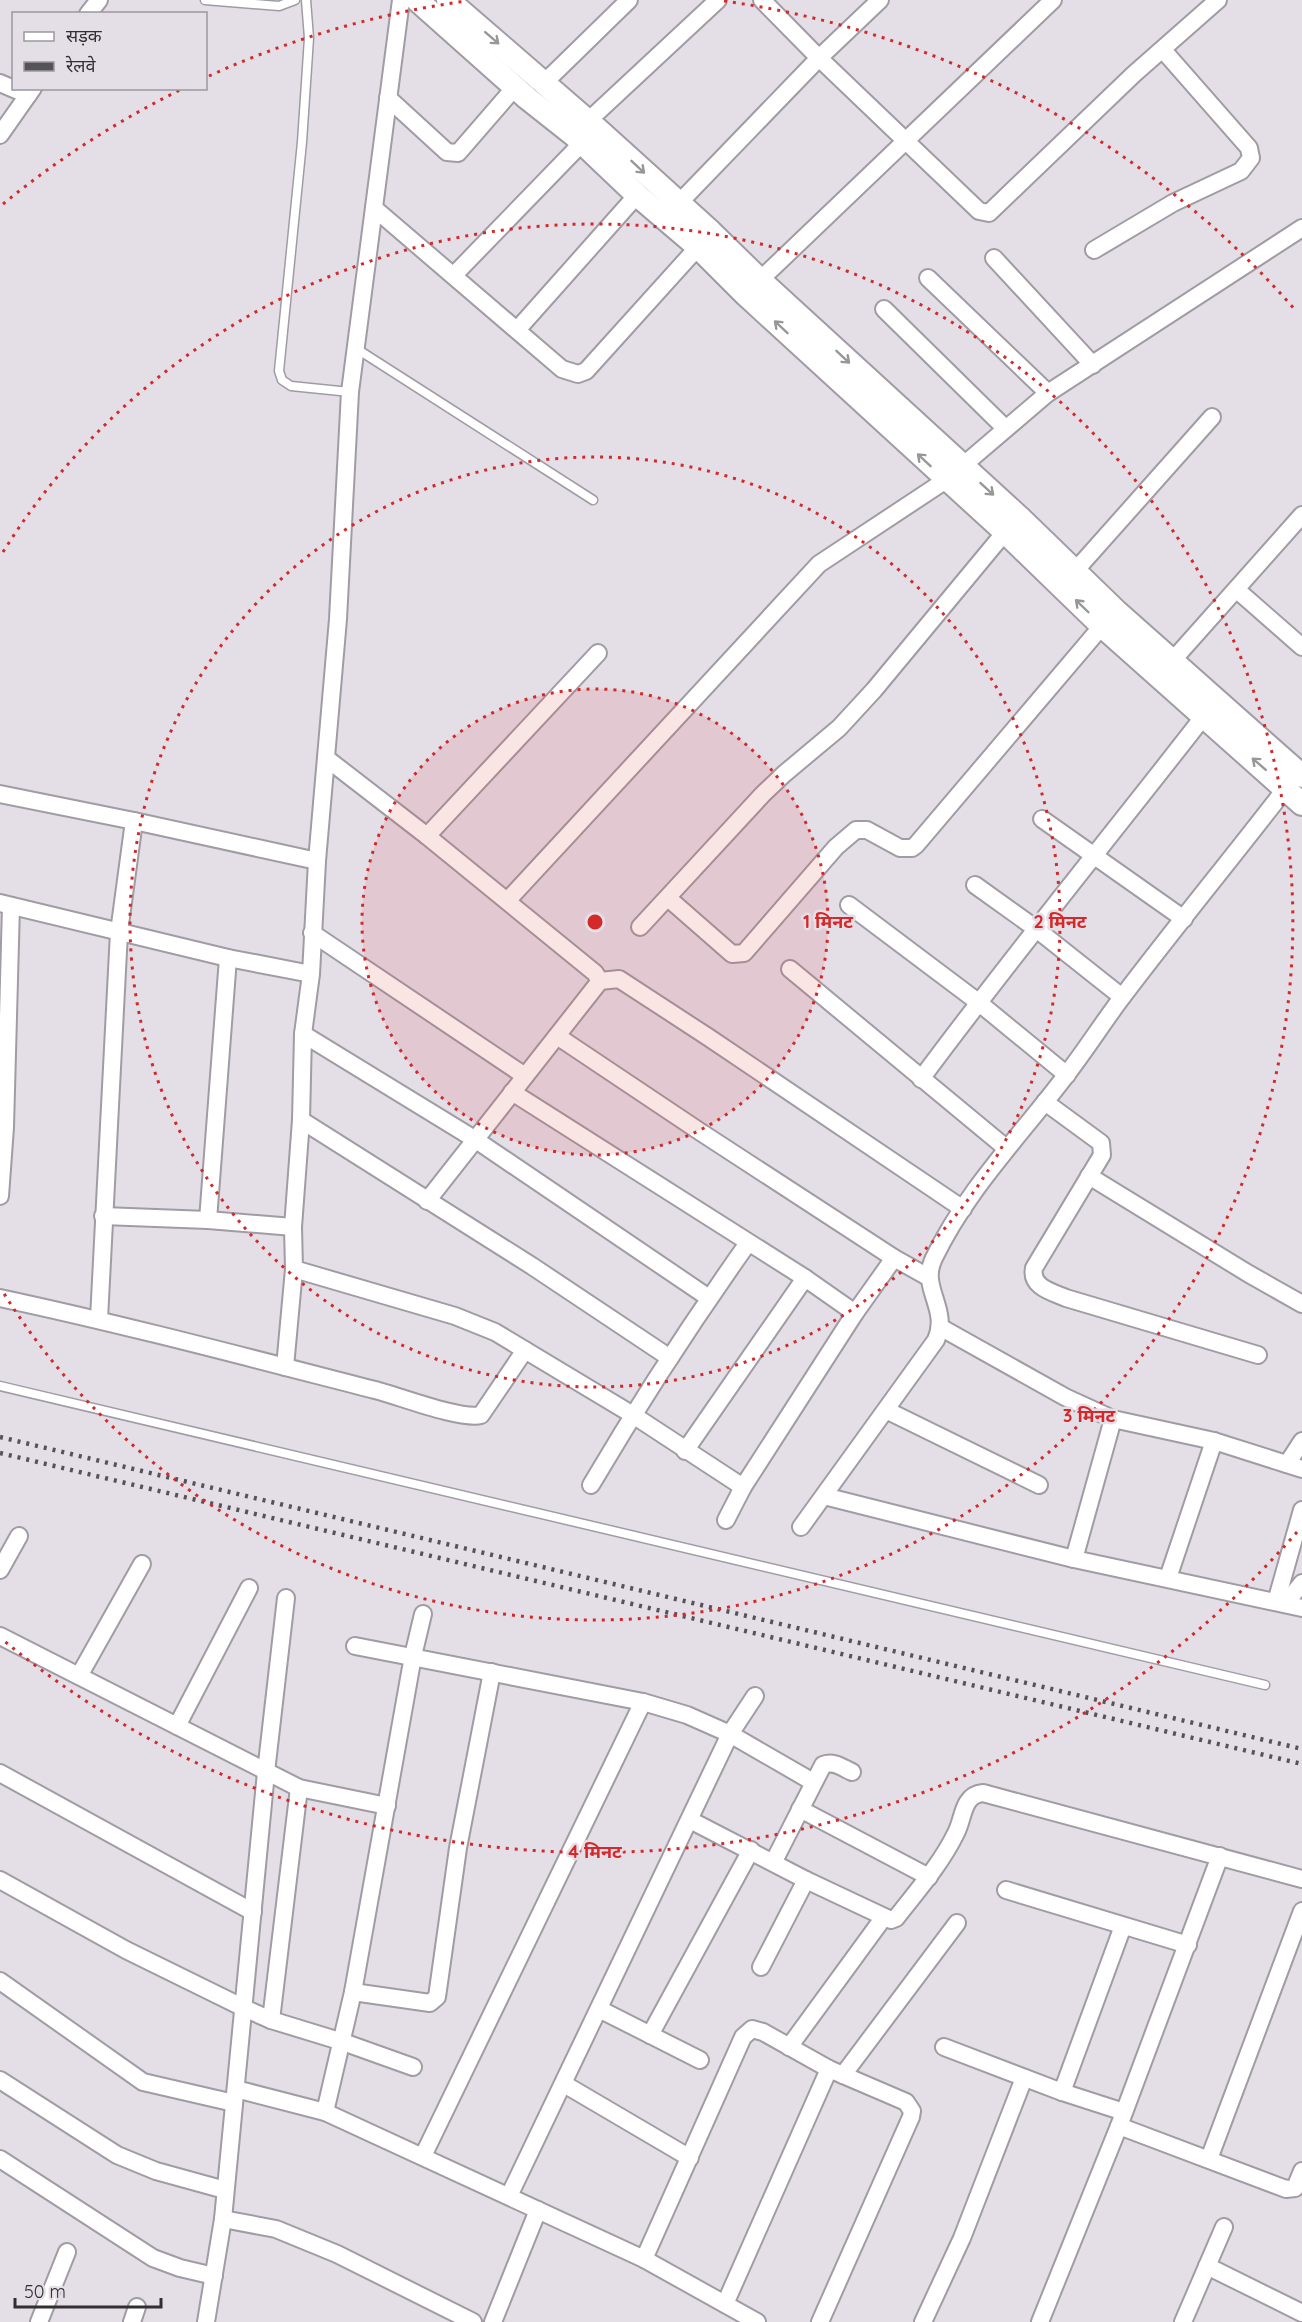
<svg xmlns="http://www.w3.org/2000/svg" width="1302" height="2322" font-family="Quicksand,'Noto Sans Devanagari',sans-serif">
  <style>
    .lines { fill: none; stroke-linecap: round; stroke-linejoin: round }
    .lane-casing { stroke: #a19ba4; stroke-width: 11 }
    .street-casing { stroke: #a19ba4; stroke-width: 20 }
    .secondary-casing { stroke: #a19ba4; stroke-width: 26 }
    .lane { stroke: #fff; stroke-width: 8 }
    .street { stroke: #fff; stroke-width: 16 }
    .secondary { stroke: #fff; stroke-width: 22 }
    .rail { stroke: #565357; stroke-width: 4.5; stroke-dasharray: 3 6; stroke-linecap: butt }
    .oneway { stroke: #989798 }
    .ring { fill: none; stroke: #d62828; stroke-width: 3; stroke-dasharray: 3 6 }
    .centre { fill: #d62828; stroke: #e4dee7; stroke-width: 3 }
    .ring-label { font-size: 18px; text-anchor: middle; font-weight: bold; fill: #d62828; stroke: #e4dee7; stroke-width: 5; stroke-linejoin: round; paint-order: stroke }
  </style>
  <rect width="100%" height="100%" fill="#e4dee7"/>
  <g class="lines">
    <defs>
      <g id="lane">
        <path d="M205,0l74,6 16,-6"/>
        <path d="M306,0l3,38 -7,104 -23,229 3,9 9,6 59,6"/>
        <path d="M357,349l236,151"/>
        <path d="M0,1386l1265,299"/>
      </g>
      <g id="street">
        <path d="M762,0l57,58 160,153 10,2 145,-139 84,-74"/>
        <path d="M88,14l11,-14"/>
        <path d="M0,83l28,12"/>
        <path d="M544,83l85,-83"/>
        <path d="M388,98l59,54 11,1 58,-67"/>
        <path d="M588,121l130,-121"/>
        <path d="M0,135l33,-47"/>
        <path d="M679,203l140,-145 61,-58"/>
        <path d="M374,208l188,161 16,5 8,-3 112,-124"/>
        <path d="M1094,250l79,-47 68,-32 10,-13 -2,-10 -86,-98"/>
        <path d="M994,258l99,107"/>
        <path d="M454,275l128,-132"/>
        <path d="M928,278l120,115"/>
        <path d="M760,280l293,-280"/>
        <path d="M884,309l121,119"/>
        <path d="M517,330l120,-135"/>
        <path d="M1075,571l137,-154"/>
        <path d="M1237,590l65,57"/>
        <path d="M1165,669l137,-154"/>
        <path d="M326,758l101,78 168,137 5,8"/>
        <path d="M0,794l134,27 183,40"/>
        <path d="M1042,819l142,100"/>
        <path d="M427,836l171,-183"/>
        <path d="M975,885l60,43 87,69"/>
        <path d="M668,898l64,56 12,-1 92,-106 20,-17h11l33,18h12l4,-3 186,-219"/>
        <path d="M507,901l312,-337 127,-84 102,-87 254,-165"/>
        <path d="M0,903l228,55 83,16"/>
        <path d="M849,905l129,97 89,73"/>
        <path d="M640,927l123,-133 21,-20 55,-46 35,-38 131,-158"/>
        <path d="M312,933l213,143"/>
        <path d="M790,969l216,179"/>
        <path d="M303,1034l173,106 233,158"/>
        <path d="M557,1036l142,95 195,127 34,19"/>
        <path d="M921,1079c91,-123 189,-242 283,-363"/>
        <path d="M512,1092l293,186 50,35"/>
        <path d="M1045,1102l56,41 1,12 -68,113c-4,19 18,24 32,30l192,57"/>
        <path d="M301,1120l231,146 138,92"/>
        <path d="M1089,1176l160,98 53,30"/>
        <path d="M0,1196l5,-69 6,-221"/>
        <path d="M427,1201l173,-220 19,-2 89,58 255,172"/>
        <path d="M103,1216l105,4 85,7"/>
        <path d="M208,1220l20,-262"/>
        <path d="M294,1269l161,47 40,16 138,83 110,72"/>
        <path d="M0,1298c126,27 250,60 375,92 24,6 85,30 106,25l44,-65"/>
        <path d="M99,1319l20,-387 15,-111"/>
        <path d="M940,1327l125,70 48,22 101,22 88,28"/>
        <path d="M285,1367l9,-98 -1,-42 8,-107 2,-86 8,-60 6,-113 21,-242 12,-227 51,-392"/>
        <path d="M886,1410l153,75"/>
        <path d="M685,1451l120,-173"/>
        <path d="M1287,1464l15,-23"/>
        <path d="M591,1485c49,-83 101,-163 157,-242"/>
        <path d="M824,1496l250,63 228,49"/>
        <path d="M726,1520l17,-33 112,-174 39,-55"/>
        <path d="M801,1527l135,-187c14,-32 -17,-52 -2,-82 33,-69 88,-124 133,-184 20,-26 37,-53 56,-78 53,-70 109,-138 163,-208"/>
        <path d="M1074,1559l39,-140"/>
        <path d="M0,1570l19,-34"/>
        <path d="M1168,1578l46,-137"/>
        <path d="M1276,1602l26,-92"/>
        <path d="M1285,1604l17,-21"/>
        <path d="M0,1636l299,152 88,18"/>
        <path d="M355,1646l288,56 44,13 43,19 83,48"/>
        <path d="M79,1676l63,-112"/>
        <path d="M177,1726l72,-138"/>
        <path d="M0,1773l253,139"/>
        <path d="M800,1809l129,68"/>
        <path d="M690,1820l116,60 85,40 5,-2c21,-27 45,-54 60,-85 8,-15 6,-38 27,-40l319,86"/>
        <path d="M774,1861l49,-96c10,-5 20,3 29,7"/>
        <path d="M0,1880l126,70 118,58 27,12 72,22 70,25"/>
        <path d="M1006,1890l182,55"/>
        <path d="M761,1967l45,-87"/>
        <path d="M0,1981l143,101 91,21"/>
        <path d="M353,1992l77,11 7,-6 21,-149 34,-176"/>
        <path d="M599,2009l101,51"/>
        <path d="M271,2020l28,-232"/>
        <path d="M650,2035l101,-185"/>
        <path d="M789,2047l95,-130"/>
        <path d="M944,2047l118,45 62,20"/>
        <path d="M843,2075l114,-152"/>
        <path d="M0,2080l117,75 39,16 69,19"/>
        <path d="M564,2084l126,74"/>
        <path d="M236,2089l89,23 319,147 113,63"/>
        <path d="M1062,2092l61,-166"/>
        <path d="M325,2112l28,-120 60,-336 10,-42"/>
        <path d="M1119,2126l167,63 9,-1 7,-17"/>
        <path d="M423,2156l220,-454"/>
        <path d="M0,2159l153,99 27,10 34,8"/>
        <path d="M1209,2159l93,-248"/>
        <path d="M509,2196l221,-462 25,-38"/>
        <path d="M223,2219l53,10 61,25 136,68"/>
        <path d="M644,2259l99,-222 9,-8 11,3 66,37 77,33 6,9 -1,6 -91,205"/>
        <path d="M1207,2266l95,47"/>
        <path d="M725,2304l104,-235"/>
        <path d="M39,2322l28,-70"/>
        <path d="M132,2322l5,-15"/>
        <path d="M206,2322l17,-103 43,-447 20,-174"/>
        <path d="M493,2322l45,-112"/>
        <path d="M923,2322l39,-84 62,-160"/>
        <path d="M1040,2322l79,-196 101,-270"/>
        <path d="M1183,2322l41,-95"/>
      </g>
      <g id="secondary">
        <path d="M417,0l110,98 48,38 62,59 61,52 48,48 259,237 97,94 200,178"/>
        <path d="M448,0l148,128 115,104 49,48 259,237 97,94 186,165"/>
      </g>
    </defs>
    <!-- lane casing -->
    <use href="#lane" class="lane-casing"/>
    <!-- street casing -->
    <use href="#street" class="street-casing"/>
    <!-- secondary casing -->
    <use href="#secondary" class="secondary-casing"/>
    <!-- lane -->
    <use href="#lane" class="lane"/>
    <!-- street -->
    <use href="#street" class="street"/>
    <!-- secondary -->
    <use href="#secondary" class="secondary"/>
    <!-- rail -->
    <g class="rail">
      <path d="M0,1437l1302,312"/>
      <path d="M0,1453l1302,311"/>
    </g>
  </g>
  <!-- one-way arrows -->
  <defs><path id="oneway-shaft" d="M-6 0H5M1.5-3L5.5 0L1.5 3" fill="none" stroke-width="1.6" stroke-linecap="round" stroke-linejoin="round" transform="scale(1.5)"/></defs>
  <g class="oneway">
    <use href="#oneway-shaft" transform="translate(492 38) rotate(41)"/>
    <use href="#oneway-shaft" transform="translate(638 167) rotate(43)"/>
    <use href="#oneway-shaft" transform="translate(781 327) rotate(-137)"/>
    <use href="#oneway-shaft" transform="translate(843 357) rotate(43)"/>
    <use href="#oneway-shaft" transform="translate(924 460) rotate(-137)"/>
    <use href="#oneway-shaft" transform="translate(987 489) rotate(42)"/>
    <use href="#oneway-shaft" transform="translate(1082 606) rotate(-136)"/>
    <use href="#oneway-shaft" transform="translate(1259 764) rotate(-139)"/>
  </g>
  <!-- distance rings -->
  <circle cx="595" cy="922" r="233" fill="#d62828" fill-opacity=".12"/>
  <g class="ring">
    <circle cx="595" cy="922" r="233"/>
    <circle cx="595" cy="922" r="465"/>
    <path d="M3 552A698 698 0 1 1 3 1292"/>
    <path d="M1297 1532A930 930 0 0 1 3 1640M3 204A930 930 0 0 1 180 90M209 76A930 930 0 0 1 466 1M724 1A930 930 0 0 1 1297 312"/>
  </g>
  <circle cx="595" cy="922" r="9" class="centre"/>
  <g class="ring-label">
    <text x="828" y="928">1 मिनट</text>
    <text x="1060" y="928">2 मिनट</text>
    <text x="1089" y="1422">3 मिनट</text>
    <text x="595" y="1858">4 मिनट</text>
  </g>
  <!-- legend -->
  <rect x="12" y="12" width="195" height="78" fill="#e4dee7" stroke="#9c989f" stroke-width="1.5"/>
  <rect x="24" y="32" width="30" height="9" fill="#ffffff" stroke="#9c989f" stroke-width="1.5"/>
  <text x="66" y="42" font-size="18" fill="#312f32">सड़क</text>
  <rect x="24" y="62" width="30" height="9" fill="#565357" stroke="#9c989f" stroke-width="1.5"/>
  <text x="66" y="72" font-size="18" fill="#312f32">रेलवे</text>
  <!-- scale -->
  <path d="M15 2298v9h146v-9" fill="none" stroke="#312f32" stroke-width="3"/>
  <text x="24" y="2298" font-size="18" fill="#312f32" stroke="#e4dee7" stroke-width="4.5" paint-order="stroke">50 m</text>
</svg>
